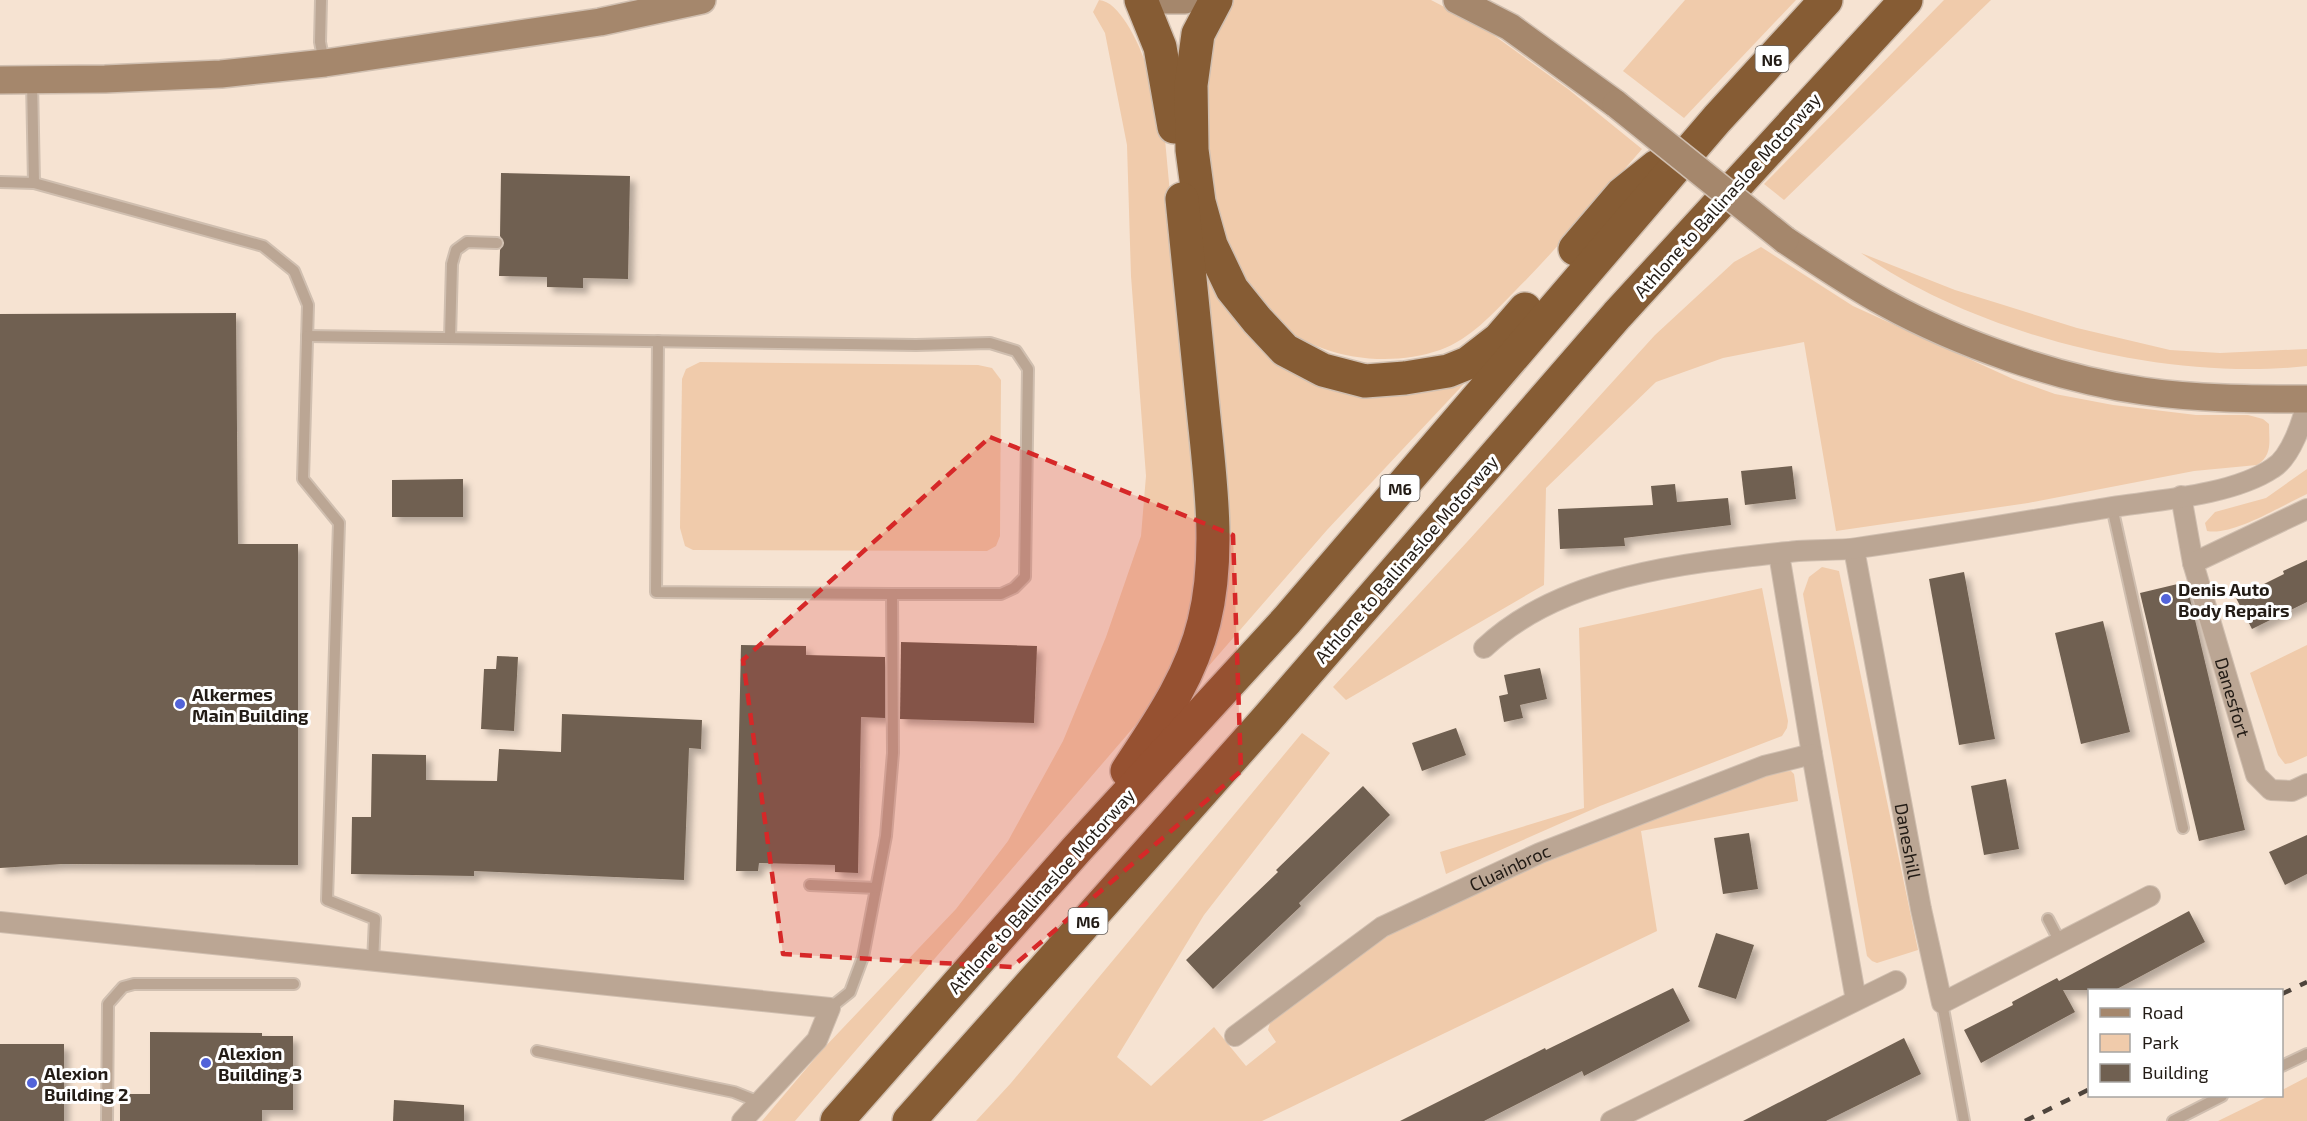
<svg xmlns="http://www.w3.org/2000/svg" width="2307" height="1121" font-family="'Exo 2',sans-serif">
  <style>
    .green { fill: #f0cbab }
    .building { fill: #706051; filter: url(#shadow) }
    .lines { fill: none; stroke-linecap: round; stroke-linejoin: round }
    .lane-casing { stroke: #d0bfb0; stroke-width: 14 }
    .street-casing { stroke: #d0bfb0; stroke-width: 22 }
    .secondary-casing { stroke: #d0bfb0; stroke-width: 30 }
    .highway-casing { stroke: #d0bfb0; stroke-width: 36 }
    .lane { stroke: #bba694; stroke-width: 10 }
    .street { stroke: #bba694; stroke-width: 20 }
    .secondary { stroke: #a5876c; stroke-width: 27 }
    .highway { stroke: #865c34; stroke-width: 33 }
    .rail { stroke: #4e443c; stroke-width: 4.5; stroke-dasharray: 10 10; stroke-linecap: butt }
    .secondary-bridge-casing { stroke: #d0bfb0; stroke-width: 30; stroke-linecap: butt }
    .secondary-bridge { stroke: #a5876c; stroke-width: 27 }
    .marked { fill: #d62828; fill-opacity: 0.2; stroke: #d62828; stroke-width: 4.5; stroke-dasharray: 12 8; stroke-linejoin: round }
    .poi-dot { fill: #5263d9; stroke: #fff; stroke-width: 2 }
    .labels { text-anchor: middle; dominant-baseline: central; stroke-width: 6; stroke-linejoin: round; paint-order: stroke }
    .shield { fill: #fff; stroke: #645f5b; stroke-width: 1.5 }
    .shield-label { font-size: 16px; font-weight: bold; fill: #221b15 }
    .street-label { font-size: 18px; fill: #221b15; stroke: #fff }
    .poi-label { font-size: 18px; font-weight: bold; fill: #221b15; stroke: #fff; text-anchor: start }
  </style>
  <defs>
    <filter id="shadow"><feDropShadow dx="5.5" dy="5.5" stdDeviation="3" flood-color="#0004"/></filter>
  </defs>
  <rect width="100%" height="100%" fill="#f6e3d2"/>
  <!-- green -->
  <g class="green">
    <path d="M1099,0c20,1 39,42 45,59l6,-1 11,38 32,347 4,95 -5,69 -19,60 -28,47 -350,407h-33l60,-71 134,-141 52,-68 55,-100 43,-104 35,-101 5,-60 -15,-200 -4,-131 -22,-112 -12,-21z"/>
    <path d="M1233,0h198l50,26 87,63 74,60c-42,48 -82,97 -127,142 -22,22 -44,48 -75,59 -61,21 -140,5 -183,-46 -6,-8 -10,-20 -14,-29 -6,-12 -13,-24 -18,-37 -16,-45 -24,-132 -16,-180 4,-21 13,-39 24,-58z"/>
    <path d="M1685,0h111l-112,118 -61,-47z"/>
    <path d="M1944,0h47l-207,200 -20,-16z"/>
    <path d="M1761,247l92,59 160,73 42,15 58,11 83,10h52l15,4 6,5c0,17 4,31 -12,41l-63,6 -166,32 -192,28 -32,-189 -81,16 -67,24 -110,106 -2,97 -198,115 -13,-13 134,-145 188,-207 79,-73z"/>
    <path d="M1861,253l94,37 39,12 83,26 93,22 50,3 87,-4v17c-140,16 -331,-31 -446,-113z"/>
    <path d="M1208,273l78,91 190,7 -149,159 -120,138 -4,-6 -3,-383z"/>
    <path d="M700,362l278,3 14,3 9,12 -1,156 -4,10 -9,5 -294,-1 -8,-4 -5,-18 2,-149 4,-10z"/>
    <path d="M2307,469v25c-25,11 -73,42 -100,37l-2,-8 10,-11 51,-14z"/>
    <path d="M1822,567l17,4 79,379 -41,13 -5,-2 -5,-5 -64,-362 6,-17z"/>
    <path d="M1762,588l26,133 -1,7 -5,8 -182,70 -154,68 -6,-22 144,-44 -5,-180z"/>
    <path d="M2307,645v111l-16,7 -6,1 -7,-9 -28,-82z"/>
    <path d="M1302,733l28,20 -126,162 -87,142 34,29 63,-59 32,39 30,-24 -8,-12 3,-11 111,-81 126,-62 183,-74 87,-30 13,-1 3,3 4,27 -157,30 16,100 -395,190h-286l35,-38z"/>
    <path d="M2307,1077v44h-89l51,-25h13v-6z"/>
  </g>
  <!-- building -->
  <g class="building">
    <path d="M501,173l129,3 -2,103 -45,-1v10l-36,-1v-10l-48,-1 1,-26 4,-7 -4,-7z"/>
    <path d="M236,313l2,231h60v321l-236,-1 -62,4v-554z"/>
    <path d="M1792,466l4,33 -51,6 -4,-34z"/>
    <path d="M463,479v38h-71v-37z"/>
    <path d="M1675,484l2,18 51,-4 3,27 -107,13 1,8 -65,3 -2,-40 95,-4 -2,-19z"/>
    <path d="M2307,560v42l-55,27 -16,-31 48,-24 -1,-3z"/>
    <path d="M1964,572l31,167 -36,6 -30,-166z"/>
    <path d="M2186,582l59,248 -46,11 -59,-248z"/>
    <path d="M2103,621l27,111 -49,12 -26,-111z"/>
    <path d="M901,642l136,4 -3,77 -134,-4z"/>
    <path d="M741,645l65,1v9l79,2v61l-24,-1 -3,156 -23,-1v-7l-76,-2 -1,8h-22z"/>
    <path d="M497,656l21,1 -4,74 -33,-2 3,-60h12z"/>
    <path d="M1540,668l7,31 -27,6 3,13 -19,4 -5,-26 9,-2 -4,-19z"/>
    <path d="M562,714l140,6 -1,29 -12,-1 -5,132 -210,-9v5l-123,-2 1,-57h19l1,-63 54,1v25l71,1 2,-32 62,3z"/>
    <path d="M1456,728l10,27 -44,16 -10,-28z"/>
    <path d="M2006,779l13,70 -35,6 -13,-69z"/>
    <path d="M1363,786l27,29 -91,88 2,3 -88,83 -27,-29 92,-88 -2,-2z"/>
    <path d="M1749,833l9,56 -35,5 -9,-56z"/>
    <path d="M2307,835v39l-22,11 -16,-33z"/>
    <path d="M2189,911l16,31 -90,48h-52l12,22 -94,51 -17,-33 49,-25 -1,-3 45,-24 2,3z"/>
    <path d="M1716,933l38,12 -18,54 -38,-12z"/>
    <path d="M1673,988l17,33 -106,55 -2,-5 -98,50h-84l145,-73 1,2z"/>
    <path d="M150,1032l112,1v3h31v74h-31v11h-142v-27h30z"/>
    <path d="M1904,1038l17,36 -95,47h-83z"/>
    <rect x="0" y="1044" width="64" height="77"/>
    <path d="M394,1100l70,5v16h-71z"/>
  </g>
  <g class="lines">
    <defs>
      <g id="lane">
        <path d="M321,0l-1,42 4,20"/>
        <path d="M32,81l2,102"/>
        <path d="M0,182l34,1 229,63 31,25 14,34 -5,174 36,44 -12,377 48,19 -2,43"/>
        <path d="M307,336l609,9 74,-2 26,8 12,18 -3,208 -11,11 -13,6h-109"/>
        <path d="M450,338l2,-74 4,-14 11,-8 30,1"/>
        <path d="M658,341l-2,251 236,2 1,159 -7,83 -23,121 -13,35 -20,16"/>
        <path d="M2112,507l71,321"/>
        <path d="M810,885l66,3"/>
        <path d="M2048,919l12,23"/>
        <path d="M1942,1003l22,118"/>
        <path d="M537,1051l197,41 25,10"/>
        <path d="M2282,1066l25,-12"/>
        <path d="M107,1121l1,-117 15,-17 11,-3h160"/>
        <path d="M2173,1121l49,-25"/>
      </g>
      <g id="street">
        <path id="s1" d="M2181,496l12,67 63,212 15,15 21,1 15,-7"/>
        <path id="s2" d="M1854,549l67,360 21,94 208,-107"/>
        <path d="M1779,554l33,200 44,246"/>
        <path d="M2193,563l114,-54"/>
        <path d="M1484,648c79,-75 210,-86 314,-97 20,-2 40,0 59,-3 85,-12 170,-27 255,-41 48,-7 121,-12 161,-39 18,-11 30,-47 34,-67"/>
        <path d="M0,922l830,86 -13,32 -75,81"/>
        <path id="s3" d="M1235,1036l147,-109 158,-74 224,-87 48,-12"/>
        <path d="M1611,1121l285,-140"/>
      </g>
      <g id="secondary">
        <path d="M1155,0h30"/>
        <path d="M1457,0l53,27 106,77"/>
        <path d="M0,80l105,-1 116,-5 104,-11 275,-41 102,-22"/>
        <path d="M1785,240c33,22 65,44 100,63 74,41 174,76 258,88 54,8 109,8 164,8"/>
      </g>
      <g id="highway">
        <path d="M1141,0l19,47 14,80"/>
        <path d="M1216,0l-18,34 -7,51 1,65 7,52 12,43 21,44 25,31 28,30 38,20 42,11 40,-3 43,-7 20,-8 31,-24 26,-30"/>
        <path d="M1575,249l47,-55 35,-28"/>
        <path d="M1127,771c31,-47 64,-94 77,-149 17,-69 6,-144 -1,-214 -7,-69 -14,-139 -21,-209"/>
        <path d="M837,1121l239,-271 211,-230 430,-501 109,-119"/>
        <path d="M909,1121l357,-401 351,-405 289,-315"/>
      </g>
    </defs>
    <!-- lane casing -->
    <use href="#lane" class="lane-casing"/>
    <!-- street casing -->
    <use href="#street" class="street-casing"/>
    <!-- secondary casing -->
    <use href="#secondary" class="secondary-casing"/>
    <!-- highway casing -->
    <use href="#highway" class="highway-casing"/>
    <!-- lane -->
    <use href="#lane" class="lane"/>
    <!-- street -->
    <use href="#street" class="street"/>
    <!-- secondary -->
    <use href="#secondary" class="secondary"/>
    <!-- highway -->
    <use href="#highway" class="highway"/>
    <!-- rail -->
    <g class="rail">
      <path d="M2282,994l25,-12"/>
      <path d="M2025,1121l65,-32"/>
    </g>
    <defs>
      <path id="secondary-bridge" d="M1616,104l169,136"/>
    </defs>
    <!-- secondary-bridge casing -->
    <use href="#secondary-bridge" class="secondary-bridge-casing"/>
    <!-- secondary-bridge -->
    <use href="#secondary-bridge" class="secondary-bridge"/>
  </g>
  <!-- marked area -->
  <path class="marked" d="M990,437l243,98 8,236 -229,196 -229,-13 -40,-294z"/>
  <!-- markers -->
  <g class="poi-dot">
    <circle cx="2166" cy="599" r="6"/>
    <circle cx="180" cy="704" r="6"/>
    <circle cx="206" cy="1063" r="6"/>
    <circle cx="32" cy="1083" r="6"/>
  </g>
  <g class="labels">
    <!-- shield labels -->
    <g class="shield">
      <rect x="1755.5" y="46" width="33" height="26" rx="4.5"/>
      <rect x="1380.5" y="475" width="39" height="26" rx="4.5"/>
      <rect x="1068.5" y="908" width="39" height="26" rx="4.5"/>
    </g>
    <g class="shield-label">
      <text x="1772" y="59">N6</text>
      <text x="1400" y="488">M6</text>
      <text x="1088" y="921">M6</text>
    </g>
    <!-- street labels -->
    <g class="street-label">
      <text transform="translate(1727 195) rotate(-48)">Athlone to Ballinasloe Motorway</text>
      <text transform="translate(1406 559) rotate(-49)">Athlone to Ballinasloe Motorway</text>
      <text stroke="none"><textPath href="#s1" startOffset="208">Danesfort</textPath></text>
      <text stroke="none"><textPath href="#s2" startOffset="297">Daneshill</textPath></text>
      <text stroke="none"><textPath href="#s3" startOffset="324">Cluainbroc</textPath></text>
      <text transform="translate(1041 891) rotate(-48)">Athlone to Ballinasloe Motorway</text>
    </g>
    <!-- poi labels -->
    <g class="poi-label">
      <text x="2178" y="589">Denis Auto<tspan x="2178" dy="21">Body Repairs</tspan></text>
      <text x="192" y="694">Alkermes<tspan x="192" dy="21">Main Building</tspan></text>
      <text x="218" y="1053">Alexion<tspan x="218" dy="21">Building 3</tspan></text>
      <text x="44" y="1073">Alexion<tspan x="44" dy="21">Building 2</tspan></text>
    </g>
  </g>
  <!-- legend -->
  <rect x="2088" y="989" width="195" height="108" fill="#ffffff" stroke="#a7a4a1" stroke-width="1.5"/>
  <rect x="2100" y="1008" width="30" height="9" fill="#a5876c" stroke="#a7a4a1" stroke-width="1.5"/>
  <text x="2142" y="1019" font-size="18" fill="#221b15">Road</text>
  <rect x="2100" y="1034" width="30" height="18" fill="#f0cbab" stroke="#a7a4a1" stroke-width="1.5"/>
  <text x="2142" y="1049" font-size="18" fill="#221b15">Park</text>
  <rect x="2100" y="1064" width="30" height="18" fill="#706051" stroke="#a7a4a1" stroke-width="1.5"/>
  <text x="2142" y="1079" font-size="18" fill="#221b15">Building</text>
</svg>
